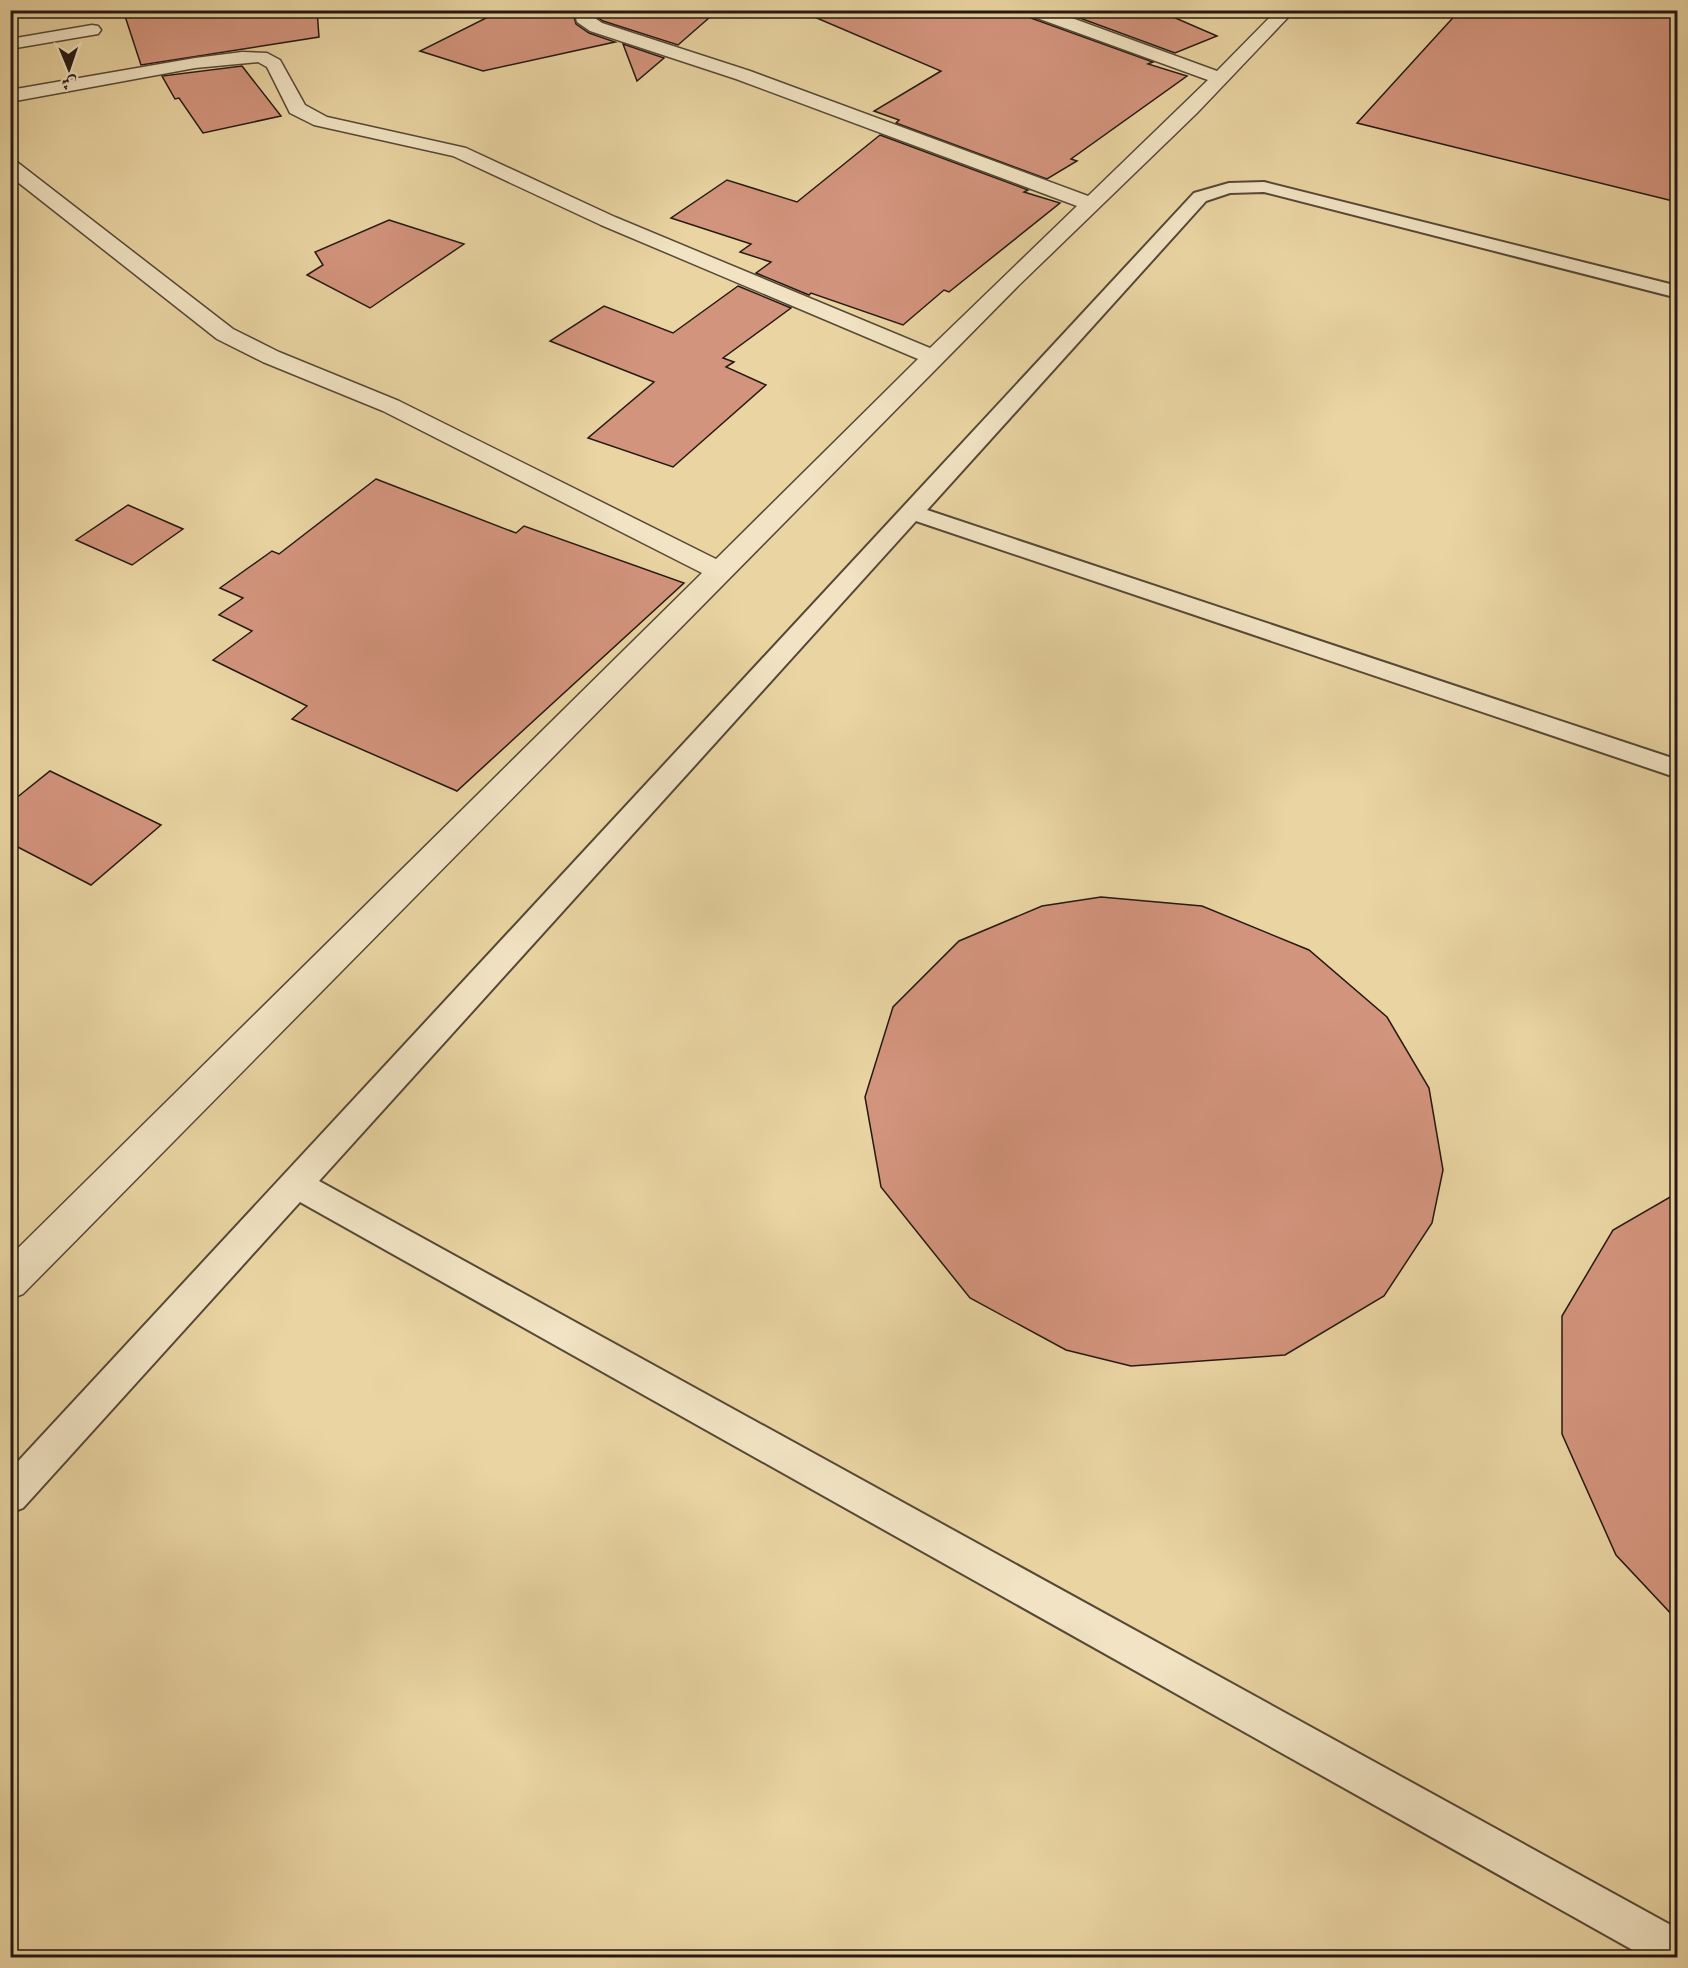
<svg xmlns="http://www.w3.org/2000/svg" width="1688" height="1968" font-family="Alegreya,Amiri,serif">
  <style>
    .building { fill: #d3947d; stroke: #251912; stroke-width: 1.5 }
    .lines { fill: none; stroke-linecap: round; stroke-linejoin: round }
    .service-casing { stroke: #564836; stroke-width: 4 }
    .minor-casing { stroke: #564836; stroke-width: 3 }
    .service { fill: #f1e3c3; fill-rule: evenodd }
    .minor { fill: #f1e3c3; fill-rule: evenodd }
  </style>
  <rect width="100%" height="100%" fill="#e9d4a2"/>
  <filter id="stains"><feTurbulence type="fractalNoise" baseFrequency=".00333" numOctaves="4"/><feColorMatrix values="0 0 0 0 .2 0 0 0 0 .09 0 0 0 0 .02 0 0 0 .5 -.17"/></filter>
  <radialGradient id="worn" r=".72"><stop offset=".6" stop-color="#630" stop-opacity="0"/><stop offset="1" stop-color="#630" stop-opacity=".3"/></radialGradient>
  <!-- building -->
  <g class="building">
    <path d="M123,10h194l2,27 -178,28z"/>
    <path d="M502,10h70l4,14 13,9 26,9 -132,29 -63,-20z"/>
    <path d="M594,10h124l-40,35 -75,-24 -9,-6z"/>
    <path d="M798,10h224l3,6 128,46 -5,2 39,12 -116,83 6,2 -30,18 -151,-56 3,-3 -25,-9 67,-40z"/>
    <path d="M1058,10h99l60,26 -42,17z"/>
    <path d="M1460,10h217v192l-320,-79z"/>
    <path d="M623,44l41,14 -27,23z"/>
    <path d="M242,66l39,50 -78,17 -24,-35 -4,1 -13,-23z"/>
    <path d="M880,135l148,55 -4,2 36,11 -111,89 -5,-2 -41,35 -92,-32 -2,2 -53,-22 15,-11 -31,-10 11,-8 -80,-26 56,-38 70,22z"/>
    <path d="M389,220l75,24 -94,64 -63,-33 16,-10 -8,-13z"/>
    <path d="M738,286l53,22 -68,50 11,4 -8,5 40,18 -93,82 -85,-29 66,-56 -104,-41 54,-35 69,27z"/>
    <path d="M376,479l140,54 8,-7 160,57 -227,208 -165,-72 15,-13 -94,-46 39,-29 -33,-16 24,-17 -23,-10 52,-37 7,3z"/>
    <path d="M128,505l55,24 -51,36 -56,-25z"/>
    <path d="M50,771l111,54 -70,60 -81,-42v-40z"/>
    <path d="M1101,897l101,9 107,44 78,67 42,71 14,82 -11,53 -48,73 -99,59 -154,11 -65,-16 -96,-52 -89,-111 -16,-90 28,-90 66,-66 83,-35z"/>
    <path d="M1677,1193v427l-61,-65 -54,-121v-118l51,-86z"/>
  </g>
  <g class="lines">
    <defs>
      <path id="service" d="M1264,182l414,104v12l-414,-106 -34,1 -24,8 -279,309 751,250v18l-762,-257 -597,660 1359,748v29h-31l-1347,-756 -277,306 -13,5v-43l1184,-1277 35,-10z"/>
      <g id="minor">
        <path d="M574,10h18v6l10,7 148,48 338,125 120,-116 -182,-66 -2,-4h26l167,61 60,-61h18l-98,103 -179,173 -995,1008 -13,5v-43l692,-683 -319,-162 -120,-49 -46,-23 -207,-163v-16l7,2 216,167 46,23 120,49 317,158 202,-200 -317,-134 -148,-69 -139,-31 -24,-12 -23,-46 -9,-5 -63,6 -185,34v-12l185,-32 47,-6 25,1 13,7 25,45 22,12 139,31 149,69 315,131 147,-142 -341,-127 -146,-48 -13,-9z"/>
        <path d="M92,25l6,1 3,4 -3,4 -88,15v-10z"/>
      </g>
    </defs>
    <!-- service casing -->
    <use href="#service" class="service-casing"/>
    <!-- minor casing -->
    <use href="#minor" class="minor-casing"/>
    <!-- service -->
    <use href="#service" class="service"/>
    <!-- minor -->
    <use href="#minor" class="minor"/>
  </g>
  <!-- margin -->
  <rect width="1688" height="1968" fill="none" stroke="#e9d4a2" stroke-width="36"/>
  <rect x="12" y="12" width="1664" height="1944" fill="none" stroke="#251912" stroke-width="3"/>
  <rect x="18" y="18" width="1652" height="1932" fill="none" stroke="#251912" stroke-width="1.5"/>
  <!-- north arrow -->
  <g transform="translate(69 69) rotate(178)" stroke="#f1e3c3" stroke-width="4.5" paint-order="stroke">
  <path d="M0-4.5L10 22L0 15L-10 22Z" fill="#251912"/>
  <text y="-9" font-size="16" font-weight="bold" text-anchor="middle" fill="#251912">ش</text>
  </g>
  <rect width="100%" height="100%" filter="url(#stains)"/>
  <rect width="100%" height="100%" fill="url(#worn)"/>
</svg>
